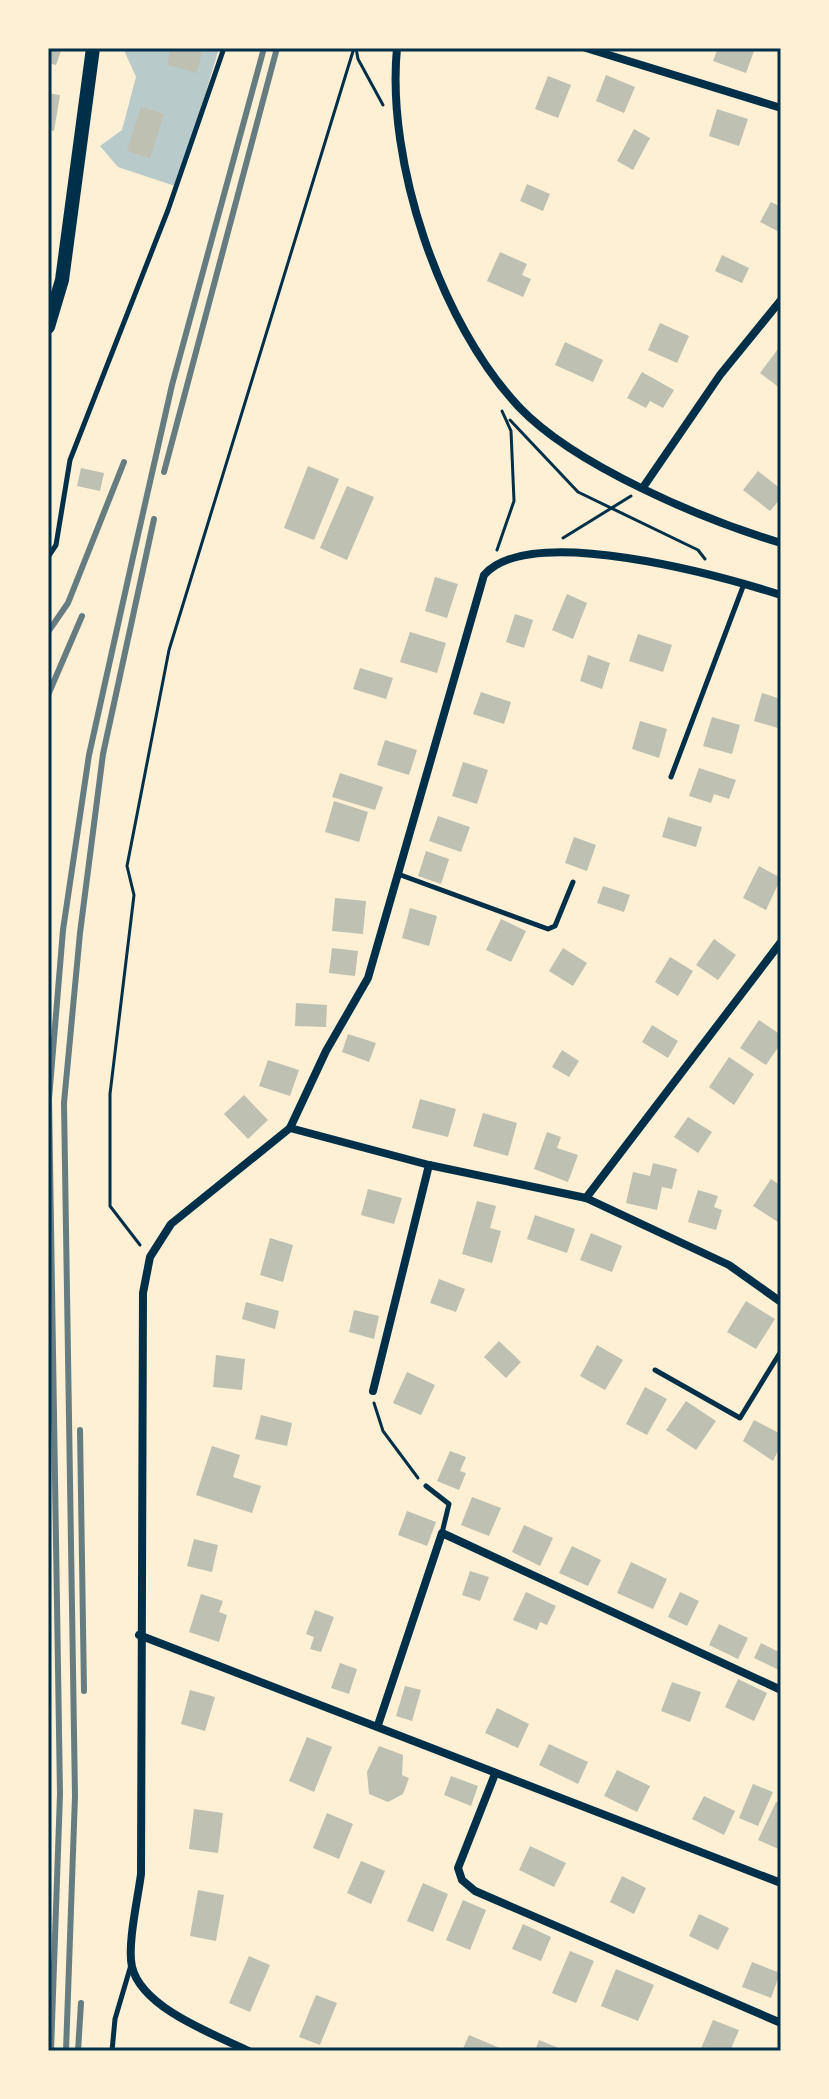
<svg xmlns="http://www.w3.org/2000/svg" width="829" height="2099" font-family="'PT Sans Narrow',sans-serif">
  <style>
    .green { fill: #b9caca }
    .building { fill: #bec0b2 }
    .lines { fill: none; stroke-linecap: round; stroke-linejoin: round }
    .path { stroke: #003049; stroke-width: 3 }
    .service { stroke: #003049; stroke-width: 5 }
    .minor { stroke: #003049; stroke-width: 8 }
    .secondary { stroke: #003049; stroke-width: 14 }
    .rail { stroke: #657d81; stroke-width: 6 }
    .neatline { fill: none; stroke: #003049; stroke-width: 3 }
  </style>
  <rect width="100%" height="100%" fill="#fdf0d5"/>
  <!-- green -->
  <path class="green" d="M123,48h96l-41,139 -60,-20 -18,-21 22,-16 14,-53z"/>
  <!-- building -->
  <g class="building">
    <path d="M48,48h14l-6,17 -8,-2z"/>
    <path d="M171,48h32l-6,25 -30,-8z"/>
    <path d="M718,48h37l-9,25 -33,-12z"/>
    <path d="M606,75l29,12 -11,26 -28,-12z"/>
    <path d="M548,76l23,9 -13,33 -23,-9z"/>
    <path d="M48,93l12,2 -6,36 -6,-1z"/>
    <path d="M141,107l23,7 -14,44 -23,-7z"/>
    <path d="M717,109l31,10 -9,27 -30,-10z"/>
    <path d="M634,129l16,9 -17,32 -16,-9z"/>
    <path d="M527,184l23,10 -7,17 -23,-10z"/>
    <path d="M771,202l10,5v26l-21,-11z"/>
    <path d="M500,252l27,12 -5,11 9,4 -8,18 -36,-16z"/>
    <path d="M722,255l27,13 -7,15 -27,-12z"/>
    <path d="M660,323l29,13 -12,27 -29,-13z"/>
    <path d="M565,342l38,18 -10,22 -38,-17z"/>
    <path d="M781,345v44l-21,-16z"/>
    <path d="M642,372l32,18 -11,18 -13,-7 -4,7 -19,-10z"/>
    <path d="M308,466l31,13 -25,61 -30,-12z"/>
    <path d="M81,468l23,5 -4,18 -23,-5z"/>
    <path d="M758,471l23,18v9l-11,13 -27,-21z"/>
    <path d="M347,486l27,11 -27,63 -27,-12z"/>
    <path d="M435,577l23,7 -11,34 -22,-7z"/>
    <path d="M567,594l20,9 -14,36 -21,-9z"/>
    <path d="M515,614l18,6 -9,28 -18,-6z"/>
    <path d="M410,632l36,11 -9,30 -37,-11z"/>
    <path d="M638,634l34,11 -9,27 -34,-11z"/>
    <path d="M588,655l22,8 -8,26 -22,-8z"/>
    <path d="M360,668l33,10 -7,21 -33,-10z"/>
    <path d="M481,692l30,10 -7,22 -31,-10z"/>
    <path d="M762,693l19,6v30l-27,-8z"/>
    <path d="M712,717l28,8 -8,29 -29,-8z"/>
    <path d="M640,721l27,8 -8,29 -27,-9z"/>
    <path d="M385,740l32,10 -8,25 -32,-10z"/>
    <path d="M463,762l25,8 -11,34 -25,-8z"/>
    <path d="M699,768l37,12 -7,19 -15,-5 -3,9 -22,-7z"/>
    <path d="M340,773l43,14 -8,23 -43,-13z"/>
    <path d="M334,801l34,11 -9,30 -34,-10z"/>
    <path d="M438,816l32,11 -9,25 -32,-11z"/>
    <path d="M668,817l34,10 -6,20 -34,-10z"/>
    <path d="M574,837l22,8 -9,26 -22,-8z"/>
    <path d="M426,851l23,8 -8,25 -23,-8z"/>
    <path d="M759,866l22,12 -15,32 -23,-12z"/>
    <path d="M603,886l27,9 -6,17 -27,-9z"/>
    <path d="M335,898l31,3 -3,33 -31,-3z"/>
    <path d="M410,908l27,8 -8,30 -27,-8z"/>
    <path d="M501,919l25,12 -15,31 -25,-12z"/>
    <path d="M714,939l22,16 -18,25 -22,-15z"/>
    <path d="M332,948l26,3 -3,25 -26,-3z"/>
    <path d="M563,948l24,15 -14,23 -24,-15z"/>
    <path d="M670,957l23,14 -15,25 -23,-14z"/>
    <path d="M296,1003l31,2 -1,22 -31,-1z"/>
    <path d="M759,1020l22,15v8l-15,22 -26,-17z"/>
    <path d="M652,1025l26,16 -10,17 -26,-16z"/>
    <path d="M348,1034l28,9 -7,19 -27,-10z"/>
    <path d="M562,1050l17,11 -10,16 -17,-10z"/>
    <path d="M729,1057l25,17 -20,31 -25,-18z"/>
    <path d="M268,1060l31,10 -9,26 -31,-10z"/>
    <path d="M244,1095l24,25 -20,19 -24,-25z"/>
    <path d="M420,1099l36,10 -8,28 -36,-9z"/>
    <path d="M483,1113l34,10 -9,33 -35,-10z"/>
    <path d="M688,1117l24,15 -14,21 -24,-16z"/>
    <path d="M547,1132l14,5 -4,11 21,7 -10,27 -34,-13z"/>
    <path d="M653,1163l24,6 -5,20 -10,-2 -5,23 -31,-7 7,-31 17,4z"/>
    <path d="M771,1179l10,7v38l-28,-18z"/>
    <path d="M368,1189l34,9 -8,26 -33,-9z"/>
    <path d="M698,1190l20,6 -4,11 8,3 -6,20 -28,-8z"/>
    <path d="M477,1201l19,5 -6,22 11,3 -9,32 -30,-9z"/>
    <path d="M535,1215l40,14 -8,24 -40,-14z"/>
    <path d="M591,1233l31,13 -10,26 -32,-12z"/>
    <path d="M270,1238l23,7 -10,37 -23,-7z"/>
    <path d="M439,1279l26,10 -9,23 -26,-9z"/>
    <path d="M746,1301l29,18 -19,30 -29,-17z"/>
    <path d="M246,1302l33,9 -4,18 -33,-10z"/>
    <path d="M354,1310l25,6 -5,23 -25,-7z"/>
    <path d="M499,1341l22,21 -15,16 -22,-21z"/>
    <path d="M597,1345l26,15 -18,30 -25,-14z"/>
    <path d="M216,1355l29,4 -3,31 -29,-3z"/>
    <path d="M407,1372l28,13 -14,30 -28,-12z"/>
    <path d="M645,1387l22,12 -20,36 -21,-11z"/>
    <path d="M686,1401l30,20 -20,29 -30,-20z"/>
    <path d="M261,1415l31,8 -5,23 -32,-7z"/>
    <path d="M754,1420l27,14v11l-8,16 -30,-20z"/>
    <path d="M212,1446l28,9 -7,22 28,9 -9,27 -56,-18z"/>
    <path d="M450,1451l16,6 -6,14 6,2 -7,17 -22,-9z"/>
    <path d="M472,1497l29,11 -12,28 -28,-11z"/>
    <path d="M407,1511l29,11 -9,24 -29,-11z"/>
    <path d="M524,1525l29,13 -13,28 -28,-14z"/>
    <path d="M194,1539l24,6 -6,27 -25,-6z"/>
    <path d="M572,1546l29,14 -13,26 -29,-13z"/>
    <path d="M631,1562l36,17 -14,30 -36,-16z"/>
    <path d="M470,1571l19,6 -9,24 -18,-6z"/>
    <path d="M526,1592l30,14 -9,19 -7,-3 -3,8 -24,-10z"/>
    <path d="M680,1592l19,9 -12,25 -19,-9z"/>
    <path d="M201,1594l22,7 -4,11 8,3 -8,27 -30,-10z"/>
    <path d="M315,1610l19,7 -13,35 -11,-3 4,-12 -8,-3z"/>
    <path d="M719,1624l29,14 -10,21 -29,-14z"/>
    <path d="M761,1643l20,10v18l-27,-13z"/>
    <path d="M340,1663l17,6 -8,25 -18,-6z"/>
    <path d="M738,1679l29,14 -13,28 -29,-14z"/>
    <path d="M672,1682l29,10 -11,30 -29,-11z"/>
    <path d="M405,1686l16,4 -9,31 -16,-5z"/>
    <path d="M190,1690l25,7 -10,34 -24,-7z"/>
    <path d="M497,1708l32,16 -11,24 -33,-15z"/>
    <path d="M307,1737l25,10 -18,45 -25,-11z"/>
    <path d="M549,1744l39,18 -10,22 -39,-19z"/>
    <path d="M379,1746l24,9 -1,20 7,3 -6,16 -15,8 -19,-8 -2,-22z"/>
    <path d="M617,1770l33,16 -13,26 -33,-16z"/>
    <path d="M451,1776l27,10 -7,20 -27,-11z"/>
    <path d="M753,1784l20,8 -15,34 -19,-8z"/>
    <path d="M704,1796l31,15 -11,24 -32,-16z"/>
    <path d="M776,1802l5,2v46l-23,-10z"/>
    <path d="M194,1809l29,4 -5,40 -29,-4z"/>
    <path d="M327,1813l26,11 -14,35 -26,-11z"/>
    <path d="M530,1846l36,17 -12,24 -35,-17z"/>
    <path d="M361,1861l24,10 -14,33 -24,-11z"/>
    <path d="M622,1876l24,12 -12,26 -24,-12z"/>
    <path d="M423,1883l25,11 -15,38 -26,-11z"/>
    <path d="M198,1890l26,5 -8,46 -26,-5z"/>
    <path d="M463,1900l23,10 -16,40 -24,-10z"/>
    <path d="M699,1914l30,14 -11,22 -29,-14z"/>
    <path d="M523,1924l28,13 -10,24 -29,-12z"/>
    <path d="M570,1951l24,10 -18,42 -24,-10z"/>
    <path d="M249,1956l21,9 -20,47 -21,-9z"/>
    <path d="M752,1962l28,11 -9,25 -29,-11z"/>
    <path d="M616,1969l38,16 -16,36 -37,-15z"/>
    <path d="M316,1995l21,8 -17,42 -21,-8z"/>
    <path d="M713,2020l26,10 -9,21h-30z"/>
    <path d="M469,2035l38,16h-45z"/>
    <path d="M539,2040l27,11h-31z"/>
  </g>
  <g class="lines">
    <!-- path -->
    <g class="path">
      <path d="M356,48l2,11 25,46"/>
      <path d="M510,420l68,72 120,58 7,9"/>
      <path d="M563,538l68,-42"/>
      <path d="M497,550l17,-49 -3,-70 -9,-20"/>
      <path d="M140,1245l-30,-39v-112l24,-199 -7,-29 42,-216 185,-602"/>
      <path d="M374,1403l9,28 35,47"/>
    </g>
    <!-- service -->
    <g class="service">
      <path d="M48,557l8,-12 14,-85 98,-250 56,-162"/>
      <path d="M671,777l73,-193"/>
      <path d="M398,874l150,55 7,-3 18,-44"/>
      <path d="M655,1370l85,48 41,-67"/>
      <path d="M426,1486l23,18 -7,29"/>
      <path d="M112,2051l3,-32 16,-54"/>
    </g>
    <!-- minor -->
    <g class="minor">
      <path d="M397,48c-11,114 43,275 122,359 56,59 185,113 262,136"/>
      <path d="M586,48l195,60"/>
      <path d="M644,486l76,-111 61,-75"/>
      <path d="M290,1128l139,37 157,33 143,67 52,37"/>
      <path d="M586,1198l195,-256"/>
      <path d="M373,1391l56,-226"/>
      <path d="M139,1635l642,248"/>
      <path d="M378,1725l64,-192 339,157"/>
      <path d="M495,1774l-37,94 4,12 13,11 306,132"/>
      <path d="M249,2051c-36,-17 -107,-43 -117,-84 -5,-22 6,-69 9,-93l2,-581 7,-36 21,-33 119,-96 36,-77 42,-73 116,-403c46,-53 237,1 297,20"/>
    </g>
    <!-- secondary -->
    <path class="secondary" d="M48,327l14,-47 31,-232"/>
    <!-- rail -->
    <g class="rail">
      <path d="M164,472l113,-424"/>
      <path d="M48,632l20,-29 56,-141"/>
      <path d="M48,695l34,-79"/>
      <path d="M80,1430l4,261"/>
      <path d="M51,2051l9,-257 -11,-695 14,-169 26,-175 44,-198 39,-172 92,-337"/>
      <path d="M66,2051l9,-255 -11,-693 16,-170 23,-179 51,-235"/>
      <path d="M78,2051l3,-48"/>
    </g>
  </g>
  <!-- border -->
  <rect width="829" height="2099" fill="none" stroke="#fdf0d5" stroke-width="100"/>
  <rect x="50" y="50" width="729" height="1999" class="neatline"/>
</svg>
